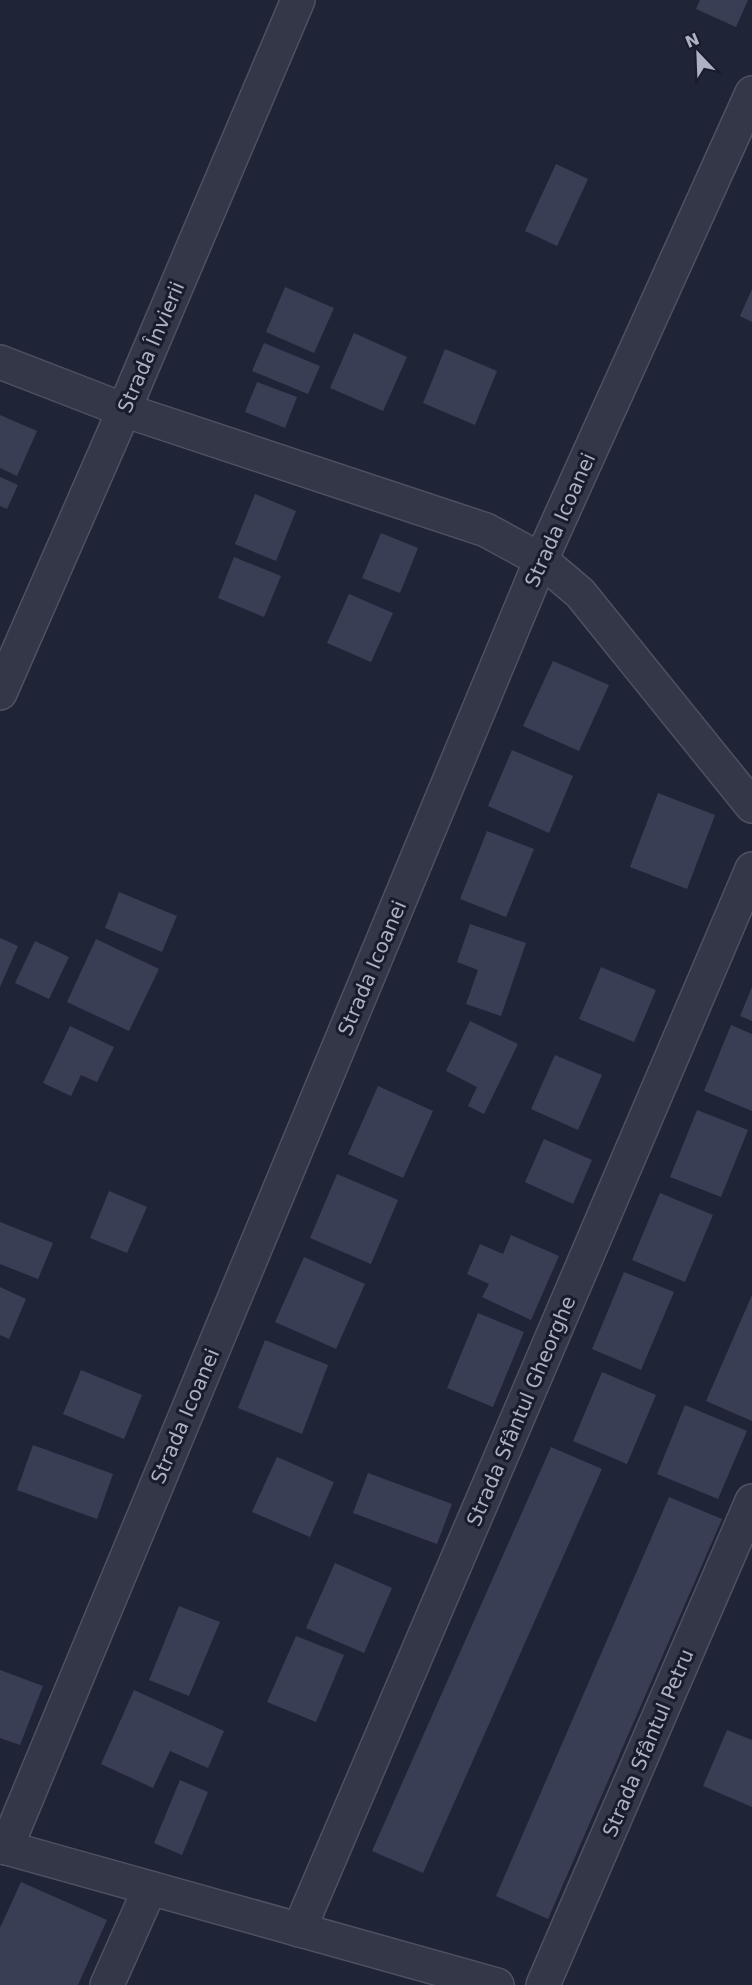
<svg xmlns="http://www.w3.org/2000/svg" width="752" height="1985" font-family="'DejaVu Sans',sans-serif">
  <style>
    .building { fill: #3a3e55 }
    .lines { fill: none; stroke-linecap: round; stroke-linejoin: round }
    .minor-casing { stroke: #4e5162; stroke-width: 36 }
    .minor { stroke: #343748; stroke-width: 33 }
    .labels { text-anchor: middle; dominant-baseline: central; stroke-width: 6; stroke-linejoin: round; paint-order: stroke }
    .street-label { font-size: 20px; fill: #aeb1c4; stroke: #191c2c }
  </style>
  <rect width="100%" height="100%" fill="#202437"/>
  <!-- building -->
  <g class="building">
    <path d="M700,0h48l-12,27 -40,-18z"/>
    <path d="M556,164l32,15 -31,67 -32,-15z"/>
    <path d="M285,287l49,21 -20,45 -48,-21z"/>
    <path d="M752,289v33l-12,-6z"/>
    <path d="M354,333l53,24 -24,54 -53,-23z"/>
    <path d="M264,343l56,23 -12,28 -56,-23z"/>
    <path d="M445,349l52,22 -22,54 -52,-22z"/>
    <path d="M257,382l40,15 -12,31 -40,-16z"/>
    <path d="M0,415l37,16 -20,45 -17,-8z"/>
    <path d="M0,477l18,8 -11,24 -7,-3z"/>
    <path d="M255,494l41,17 -20,50 -41,-17z"/>
    <path d="M381,533l37,15 -18,45 -38,-15z"/>
    <path d="M234,557l47,19 -17,41 -46,-19z"/>
    <path d="M349,594l44,19 -22,49 -44,-19z"/>
    <path d="M553,661l56,24 -30,66 -56,-25z"/>
    <path d="M512,750l61,26 -24,57 -61,-27z"/>
    <path d="M658,793l57,22 -28,74 -57,-22z"/>
    <path d="M487,831l47,18 -28,68 -46,-18z"/>
    <path d="M119,892l58,24 -15,36 -57,-24z"/>
    <path d="M470,924l56,19 -25,73 -35,-12 12,-34 -21,-8z"/>
    <path d="M0,938l18,8 -18,41z"/>
    <path d="M96,939l63,30 -30,62 -62,-29z"/>
    <path d="M35,941l34,16 -20,42 -34,-16z"/>
    <path d="M601,967l55,23 -22,52 -55,-23z"/>
    <path d="M752,987v34l-12,-5z"/>
    <path d="M470,1021l48,23 -34,70 -16,-8 9,-19 -31,-16z"/>
    <path d="M731,1025l21,9v77l-48,-20z"/>
    <path d="M70,1026l44,21 -17,35 -16,-7 -10,21 -28,-13z"/>
    <path d="M555,1055l47,20 -24,55 -47,-21z"/>
    <path d="M378,1086l55,25 -30,67 -55,-24z"/>
    <path d="M697,1110l51,20 -27,67 -51,-20z"/>
    <path d="M544,1139l48,21 -19,44 -48,-22z"/>
    <path d="M337,1174l61,26 -27,64 -61,-26z"/>
    <path d="M109,1191l38,16 -20,46 -37,-15z"/>
    <path d="M660,1193l53,22 -28,67 -53,-22z"/>
    <path d="M0,1222l53,21 -15,36 -38,-15z"/>
    <path d="M511,1235l48,21 -28,64 -49,-23 7,-13 -22,-10 13,-30 23,10z"/>
    <path d="M304,1257l61,27 -29,65 -61,-27z"/>
    <path d="M624,1272l50,20 -33,78 -49,-21z"/>
    <path d="M0,1287l26,12 -17,40 -9,-4z"/>
    <path d="M752,1295v126l-46,-20z"/>
    <path d="M478,1313l46,19 -31,75 -46,-19z"/>
    <path d="M265,1340l63,25 -26,69 -64,-26z"/>
    <path d="M81,1370l61,25 -18,44 -61,-25z"/>
    <path d="M602,1372l54,23 -29,69 -54,-23z"/>
    <path d="M685,1405l62,26 -29,68 -61,-25z"/>
    <path d="M33,1445l80,29 -16,45 -80,-29z"/>
    <path d="M551,1447l51,22 -179,404 -51,-22z"/>
    <path d="M277,1457l57,25 -24,55 -58,-25z"/>
    <path d="M368,1473l84,31 -15,40 -84,-31z"/>
    <path d="M669,1497l53,22 -174,400 -52,-23z"/>
    <path d="M335,1563l57,25 -28,65 -58,-25z"/>
    <path d="M179,1606l41,16 -31,74 -40,-16z"/>
    <path d="M296,1636l48,19 -28,67 -49,-20z"/>
    <path d="M0,1670l43,16 -23,59 -20,-7z"/>
    <path d="M134,1690l90,41 -16,37 -38,-17 -17,37 -52,-24z"/>
    <path d="M727,1730l25,10v67l-49,-21z"/>
    <path d="M180,1780l28,12 -26,63 -28,-12z"/>
    <path d="M21,1882l86,38 -29,65h-78v-57z"/>
  </g>
  <g class="lines">
    <defs>
      <g id="minor">
        <path d="M0,362l124,48 362,120 55,30 39,33 172,213"/>
        <path d="M0,693l124,-283 174,-410"/>
        <path d="M0,1846l497,139"/>
        <path d="M6,1848l535,-1288 211,-467"/>
        <path d="M299,1930l453,-1061"/>
        <path d="M107,1985l43,-97"/>
        <path d="M543,1985l209,-484"/>
      </g>
    </defs>
    <!-- minor casing -->
    <use href="#minor" class="minor-casing"/>
    <!-- minor -->
    <use href="#minor" class="minor"/>
  </g>
  <g class="labels">
    <!-- street labels -->
    <g class="street-label">
      <text transform="translate(151 347) rotate(-67)">Strada Învierii</text>
      <text transform="translate(560 520) rotate(-66)">Strada Icoanei</text>
      <text transform="translate(372 968) rotate(-67)">Strada Icoanei</text>
      <text transform="translate(521 1411) rotate(-67)">Strada Sfântul Gheorghe</text>
      <text transform="translate(185 1416) rotate(-67)">Strada Icoanei</text>
      <text transform="translate(648 1743) rotate(-67)">Strada Sfântul Petru</text>
    </g>
  </g>
  <!-- north arrow -->
  <g transform="translate(698 54) rotate(337)" stroke="#191c2c" stroke-width="4.5" paint-order="stroke">
  <path d="M0-4.5L10 22L0 15L-10 22Z" fill="#aeb1c4"/>
  <text y="-9" font-size="16" font-weight="bold" text-anchor="middle" fill="#aeb1c4">N</text>
  </g>
</svg>
